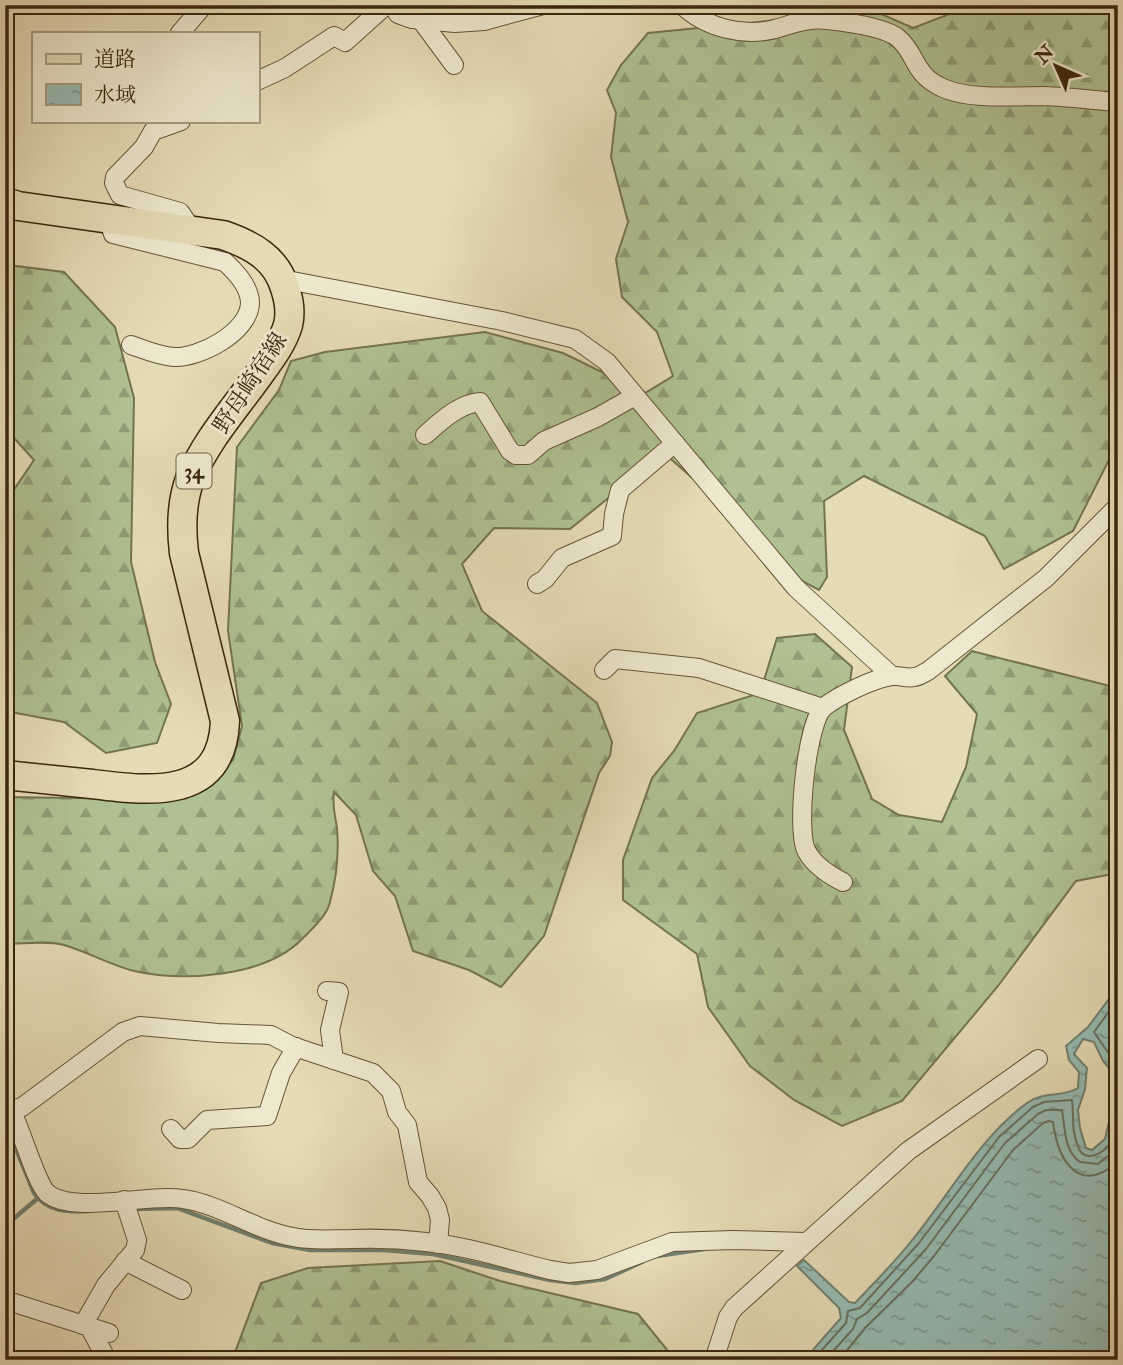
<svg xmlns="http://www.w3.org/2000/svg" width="1123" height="1365" font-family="'IM FELL Double Pica','Noto Serif JP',serif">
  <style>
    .forest { fill: url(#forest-firs); stroke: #747450; stroke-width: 2 }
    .water { fill: url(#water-ripples); stroke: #718070; stroke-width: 2; fill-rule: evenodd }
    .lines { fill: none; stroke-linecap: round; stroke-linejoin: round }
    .shore { stroke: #687160; stroke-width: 2 }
    .stream { stroke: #718070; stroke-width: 4.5 }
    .minor-casing { stroke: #655437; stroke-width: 20 }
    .primary-casing { stroke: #3a270d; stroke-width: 31 }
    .minor { stroke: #eee8cf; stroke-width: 18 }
    .primary { stroke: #e5dbb5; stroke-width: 28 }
    .labels { text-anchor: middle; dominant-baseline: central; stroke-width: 6; stroke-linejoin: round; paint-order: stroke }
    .shield { fill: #eee8cf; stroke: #706147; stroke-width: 2 }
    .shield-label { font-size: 21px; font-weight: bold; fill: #3a270d }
    .street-label { font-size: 23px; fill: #3a270d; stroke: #eee8cf }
  </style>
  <defs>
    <pattern id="forest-firs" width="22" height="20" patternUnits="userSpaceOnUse" patternTransform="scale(1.75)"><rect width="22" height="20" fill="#afc192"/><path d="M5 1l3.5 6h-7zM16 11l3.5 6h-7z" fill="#8f9d76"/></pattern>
    <pattern id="water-ripples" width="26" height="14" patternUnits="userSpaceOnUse" patternTransform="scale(1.75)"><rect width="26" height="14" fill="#96bbb2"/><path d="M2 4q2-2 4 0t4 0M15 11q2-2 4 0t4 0" fill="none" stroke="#7b988f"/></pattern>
  </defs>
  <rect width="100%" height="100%" fill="#e5dbb5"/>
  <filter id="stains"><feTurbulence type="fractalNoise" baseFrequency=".00286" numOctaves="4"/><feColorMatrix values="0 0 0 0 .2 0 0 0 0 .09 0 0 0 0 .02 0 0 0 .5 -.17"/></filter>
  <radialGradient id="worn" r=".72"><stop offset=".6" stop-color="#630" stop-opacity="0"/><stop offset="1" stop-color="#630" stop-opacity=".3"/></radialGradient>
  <!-- forest -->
  <g class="forest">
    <path d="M973,5h145v437l-45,89 -69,38 -19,-33 -121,-60 -40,25 3,76 -8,13 -28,-15 -27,-34 -100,-88 -94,76 -76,-1 -32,36 20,47 115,92 15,39 -2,14 -11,17 -55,163 -43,51 -32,-17 -56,-19 -18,-55 -22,-25 -17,-56 -22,-23c-2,13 1,23 3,36 2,24 -1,52 -7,74 -3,14 -19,28 -29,38 -37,37 -118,42 -167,31 -24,-6 -46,-19 -70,-26 -17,-5 -41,-1 -59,-1v-147l135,2 62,-11 31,-28 9,-34 -14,-95 9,-184 42,-57 12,-29 34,-9 160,-20 78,21 82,40 28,-17 -16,-44 -35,-35 -6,-38 12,-37 -17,-65 5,-44 -9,-23 14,-25 27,-32 120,-12 95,-15 50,22z"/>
    <path d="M5,262l3,3 56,7 51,55 19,71 -3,164 24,100 16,42 -14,39 -51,10 -42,-31 -59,-11v-208l29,-43 -29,-32z"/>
    <path d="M815,634l37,33 -8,63 28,69 27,16 43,7 24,-55 11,-53 -32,-38 27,-25 146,37v185l-42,8 -78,105 -96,115 -60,25 -48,-26 -44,-34 -42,-59 -11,-53 -74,-54v-40l29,-82 22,-27 23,-38 63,-20 17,-55z"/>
    <path d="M440,1261l60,20 138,33 30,37 3,9h-434l-3,-5 27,-72 47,-15z"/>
  </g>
  <!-- water -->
  <path class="water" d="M1118,987v373h-314l37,-42 -2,-10 -42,-42 7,-6 45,42 6,1c20,-21 40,-41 58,-64 36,-44 68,-103 114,-136 16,-12 35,-5 51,-15l1,-16 -10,-12 -3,-14 22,-19zM1083,1039l11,3 9,19 11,13 1,21 -10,44 -13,11 -6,-2 -6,-20 -2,-18 7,-21 2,-21 -13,-14z"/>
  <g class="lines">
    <!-- shore -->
    <g class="shore">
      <path d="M1118,999l-24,33 24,35"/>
      <path d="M813,1360l33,-37 2,-12 12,-3 59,-65 80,-106 34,-30 11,-5 28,-2c2,16 -1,32 7,49 7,14 25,4 31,-6 5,-7 6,-19 8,-27"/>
      <path d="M825,1360l28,-31 4,-10 10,-6 59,-64 79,-106 33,-29 8,-4h16c3,18 2,41 18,52l18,2 20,-16"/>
      <path d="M839,1360l27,-33 46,-45 22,-26 79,-106 30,-27 6,-2 4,1c5,38 25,74 65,40"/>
    </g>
    <!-- stream -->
    <g class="stream">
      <path d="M5,1122l29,71c13,19 34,19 56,18"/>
      <path d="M133,1209l44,-1 95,35 38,7h73l50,4 117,26 25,3 30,-4 37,-17"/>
      <path d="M5,1226l33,-28"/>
      <path d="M657,1256l47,-7"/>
    </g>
    <defs>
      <g id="minor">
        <path d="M392,5l6,9 14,5 43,4 29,-2 59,-16"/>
        <path d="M682,5c24,23 61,32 93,24 18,-5 32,-11 52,-9 18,2 58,7 71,18 20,17 14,36 45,50 26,12 72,8 101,8 24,1 49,4 74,6"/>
        <path d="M420,19l34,46"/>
        <path d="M180,33l24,-28"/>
        <path d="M257,81l28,-13 49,-32 11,6 41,-37"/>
        <path d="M181,121l-28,10 -9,16 -29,30 -1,6 6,12 60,17 13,19"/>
        <path d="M108,219l5,15 112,28c11,10 25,25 25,41 -1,30 -51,55 -76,54 -15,-1 -29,-7 -43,-12"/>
        <path d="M282,279l220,42 73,18 32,23 189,226 96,88"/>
        <path d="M425,435c15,-13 33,-31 55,-33l30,49 6,4h12l16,-14 54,-24 37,-21"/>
        <path d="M537,584l8,-5 17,-21 50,-22 2,-22 6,-24 55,-47"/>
        <path d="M604,670l11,-11 84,9 124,40"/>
        <path d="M843,882c-14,-7 -28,-16 -36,-30 -12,-20 0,-132 17,-145 14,-11 50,-29 68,-31 7,-1 15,3 22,1 4,0 10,-4 14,-6l118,-93 72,-72"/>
        <path d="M327,991l12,1 -9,38 4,30"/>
        <path d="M11,1110l11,-3 101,-75 17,-6 78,7 53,2 21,11 81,27 18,18 6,21 10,13 11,57 12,14 7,12 3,12 -2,24"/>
        <path d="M5,1111l6,-1c10,18 25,73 36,83 25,22 102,0 136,6 37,5 71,31 110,38 19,4 39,2 58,2 25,-1 50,0 75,3 41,4 83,18 124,28l19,3 28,-3 75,-28 61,-2 72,2"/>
        <path d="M171,1129l9,10h8l19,-19 60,-4 14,-43 15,-26"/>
        <path d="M125,1261l57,29"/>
        <path d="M5,1300l104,33"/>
        <path d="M83,1325l23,-40 29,-35 2,-10 -13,-40"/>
        <path d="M90,1328l17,32"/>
        <path d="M714,1360l14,-43 6,-9 174,-157 130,-92"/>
      </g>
      <path id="primary" d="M5,202l13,4 205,29c29,10 53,23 62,53 4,12 6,25 3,37 -5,17 -16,32 -27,47 -24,34 -55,68 -71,107 -9,24 -9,49 -6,74l41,168c-3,80 -76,70 -133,63 -29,-3 -58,-6 -87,-9"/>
    </defs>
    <!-- minor casing -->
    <use href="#minor" class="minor-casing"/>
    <!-- primary casing -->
    <use href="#primary" class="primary-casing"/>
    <!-- minor -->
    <use href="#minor" class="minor"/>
    <!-- primary -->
    <use href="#primary" class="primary"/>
  </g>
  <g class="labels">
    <!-- shield labels -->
    <rect class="shield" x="176.5" y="453.5" width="35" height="35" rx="5"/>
    <g class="shield-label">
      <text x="194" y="471">34</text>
    </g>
    <!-- street labels -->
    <g class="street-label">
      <text transform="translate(250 383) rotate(-57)">野母崎宿線</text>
    </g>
  </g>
  <!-- margin -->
  <rect width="1123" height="1365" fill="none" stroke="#e5dbb5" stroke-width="28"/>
  <rect x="7" y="7" width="1109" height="1351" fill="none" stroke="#3a270d" stroke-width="3.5"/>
  <rect x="14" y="14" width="1095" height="1337" fill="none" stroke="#3a270d" stroke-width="2"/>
  <!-- legend -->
  <rect x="32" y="32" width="228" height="91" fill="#eee8cf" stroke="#a69b81" stroke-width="2"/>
  <rect x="46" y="54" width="35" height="10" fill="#e5dbb5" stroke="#a69b81" stroke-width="2"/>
  <text x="94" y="66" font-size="21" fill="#3a270d">道路</text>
  <rect x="46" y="84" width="35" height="21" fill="url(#water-ripples)" stroke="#a69b81" stroke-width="2"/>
  <text x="94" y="102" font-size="21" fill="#3a270d">水域</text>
  <!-- north arrow -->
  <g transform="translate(1056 66) rotate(315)" stroke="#eee8cf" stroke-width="5" paint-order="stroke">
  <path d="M0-5L12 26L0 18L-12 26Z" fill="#3a270d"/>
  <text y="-10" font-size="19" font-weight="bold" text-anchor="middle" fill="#3a270d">N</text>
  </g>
  <rect width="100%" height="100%" filter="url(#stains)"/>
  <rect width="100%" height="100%" fill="url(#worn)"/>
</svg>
